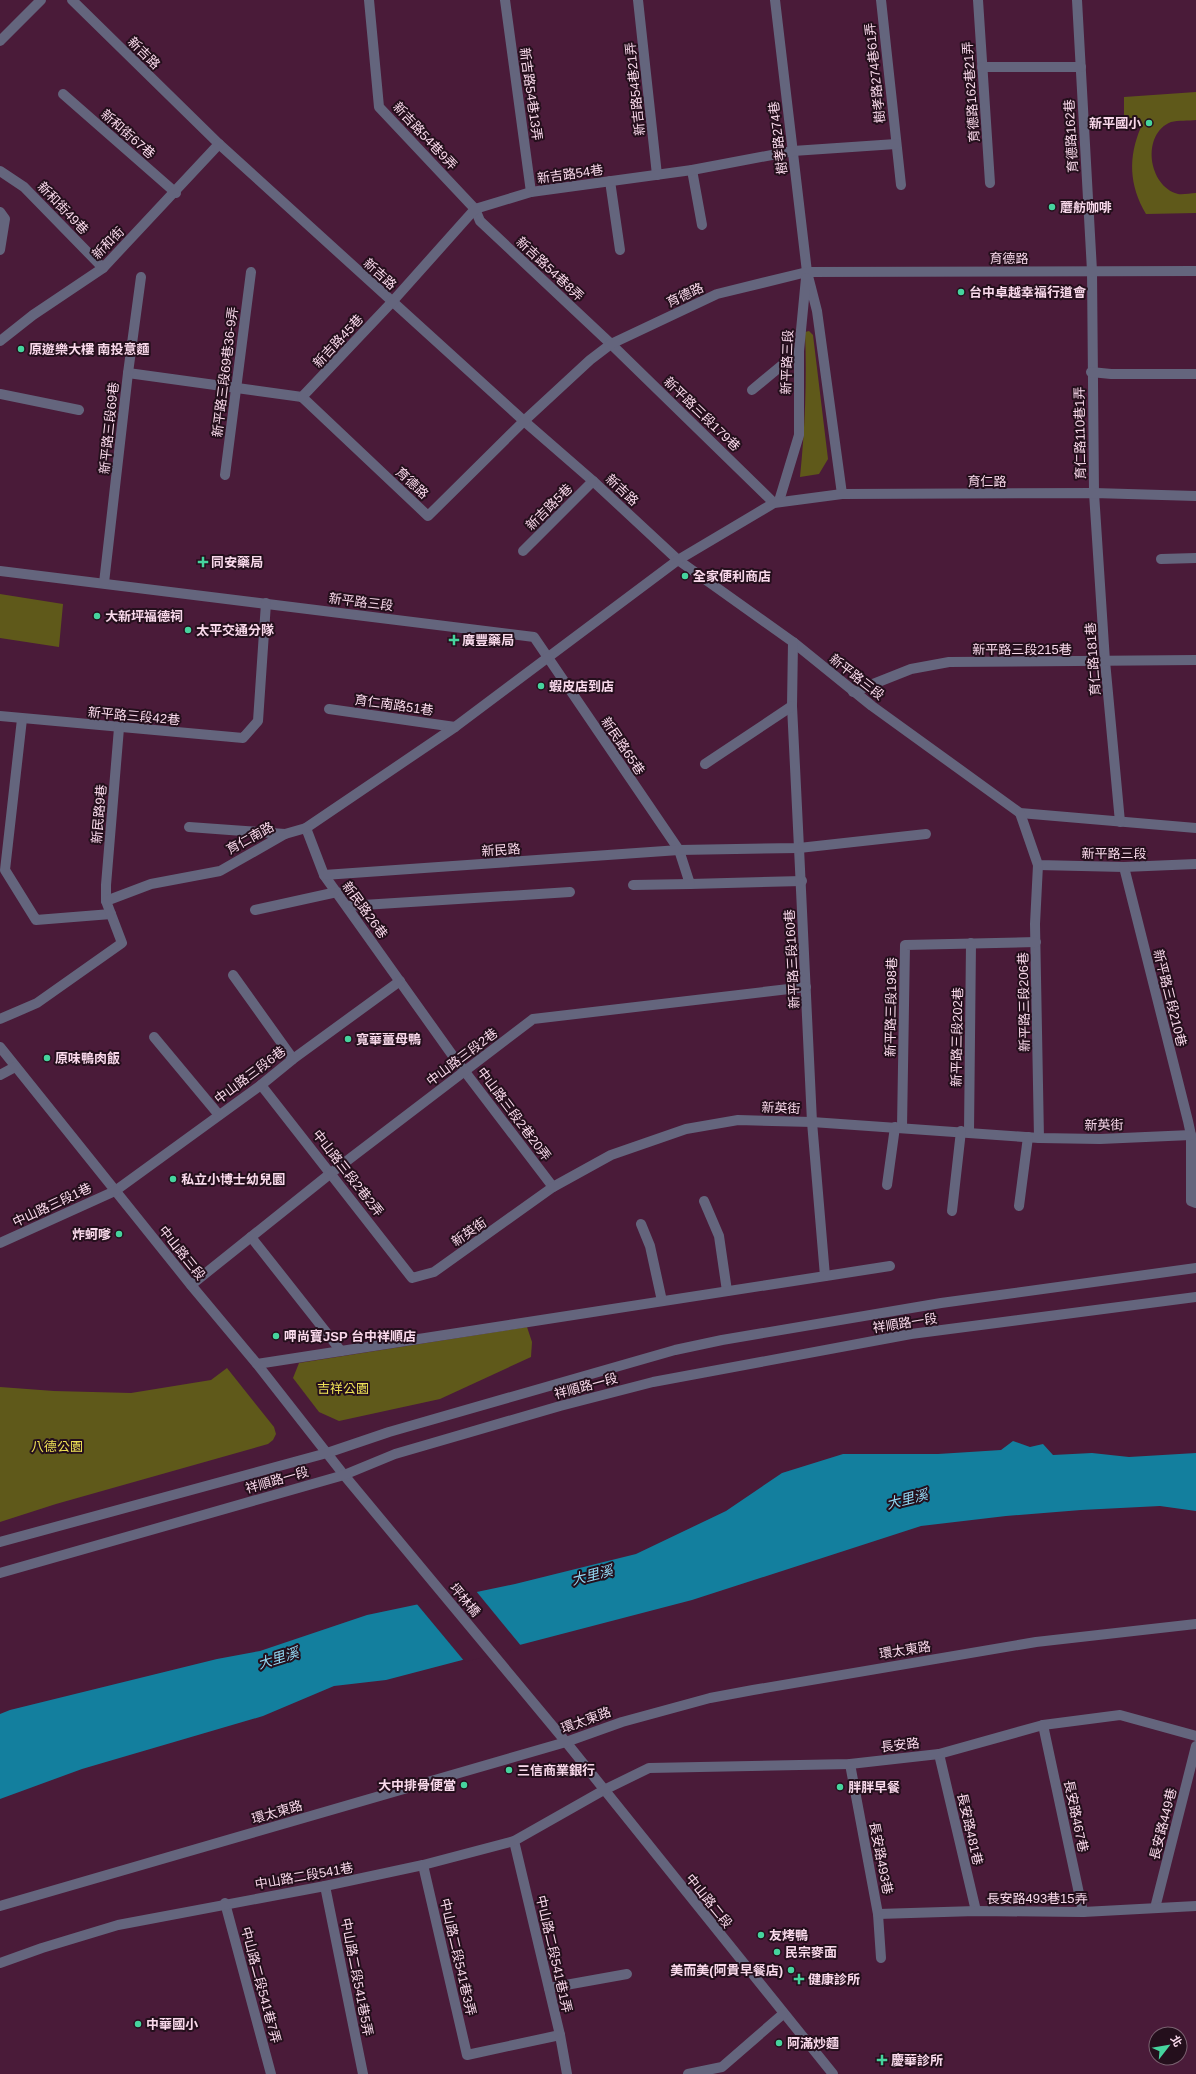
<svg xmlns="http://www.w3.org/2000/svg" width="1196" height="2074" font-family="Arial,'Noto Sans TC',sans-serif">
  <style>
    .green { fill: #5f591a }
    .water { fill: #137f9e }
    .pier { fill: #4a1b39 }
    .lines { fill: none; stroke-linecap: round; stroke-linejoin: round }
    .minor { stroke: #64657d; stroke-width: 10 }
    .poi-dot { fill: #46d49e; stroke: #240f1c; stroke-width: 1.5 }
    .labels { text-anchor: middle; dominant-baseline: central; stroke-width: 4; stroke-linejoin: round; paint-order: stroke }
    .street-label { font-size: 13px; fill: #f9d9eb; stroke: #240f1c }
    .poi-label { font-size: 13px; font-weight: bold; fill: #f9d9eb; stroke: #240f1c; text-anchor: start }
    .park-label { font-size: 13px; fill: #eee156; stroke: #240f1c }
    .water-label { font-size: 14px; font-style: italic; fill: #92d7f2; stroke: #240f1c }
  </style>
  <rect width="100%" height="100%" fill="#4a1b39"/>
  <!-- green -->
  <g class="green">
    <path d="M1196,92v28c-7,1 -18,0 -25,2 -30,12 -23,64 7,72 5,1 12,-1 18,-1v20l-50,1c-17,-29 -18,-57 -5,-87l-17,-2v-28z"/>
    <path d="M809,331l4,4 15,124 -9,15 -19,3c5,-48 7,-96 5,-145z"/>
    <path d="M0,594l63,10 -4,43 -59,-9z"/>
    <path d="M527,1327l5,15 -1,15 -91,42 -101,22 -20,-9 -26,-34 6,-15z"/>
    <path d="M227,1368l47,59 2,7 -3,6 -5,4 -212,60 -56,18v-135l54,4 77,2 80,-13z"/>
  </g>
  <!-- water -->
  <path class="water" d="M1013,1441l17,6 13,-3 10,11 39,-2 37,4 67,-4v58l-36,-5 -79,4 -75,6 -85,10 -229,74 -306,80 -52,6 -71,30 -181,53 -82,30v-85l10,-4 207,-51 43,-8 107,-36 148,-31 121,-30 90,-43 56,-38 61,-19h95l63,-4z"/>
  <!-- pier -->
  <path class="pier" d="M476,1591l46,56 -57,15 -49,-59z"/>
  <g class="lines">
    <!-- minor -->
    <g class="minor">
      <path d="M72,0l147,144 305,277 69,60 85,79 115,82 79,64 148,107 176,15"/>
      <path d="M369,0l10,107 96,102 5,12 131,123 163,159"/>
      <path d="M505,0l26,192"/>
      <path d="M638,0l19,175"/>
      <path d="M775,0l32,272 10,39 25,183"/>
      <path d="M881,0l20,185"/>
      <path d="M978,0l12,183"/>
      <path d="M1077,0l15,271 2,222 11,168 15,161"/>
      <path d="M0,41l41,-41"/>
      <path d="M982,67h99"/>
      <path d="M63,94l113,99"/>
      <path d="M692,170l10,55"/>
      <path d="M0,171l24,16 79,81"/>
      <path d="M610,181l10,69"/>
      <path d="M0,212l5,7 -5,31"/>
      <path d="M0,341l33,-26 70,-47 116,-124"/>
      <path d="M1091,372l20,2h85"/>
      <path d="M128,373l174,24"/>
      <path d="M752,390l47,-39"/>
      <path d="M0,394l79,16"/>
      <path d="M302,397l126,119 96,-95 66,-61 21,-16 106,-50 90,-22 389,-1"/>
      <path d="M302,397l90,-95 83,-93 56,-17 161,-22 101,-19 103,-7"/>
      <path d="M225,475l26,-203"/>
      <path d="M779,501l20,-66v-84l7,-73"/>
      <path d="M523,551l70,-70"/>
      <path d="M1161,559l35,-1"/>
      <path d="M0,571l534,66 145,213 11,34 112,-3"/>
      <path d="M104,583l24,-210 13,-96"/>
      <path d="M793,642l-1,64 7,142 13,274 13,154"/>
      <path d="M853,692l58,-23 38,-7 247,-2"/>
      <path d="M329,709l126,18"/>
      <path d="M0,716l243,22 15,-17 8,-118"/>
      <path d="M22,719l-17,151 31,50 75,-6"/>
      <path d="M705,764l87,-58"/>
      <path d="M1020,813l18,52 86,2 72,-3"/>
      <path d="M189,827l96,7"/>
      <path d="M306,828l18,47 129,181 100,131"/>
      <path d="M1038,865l-3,59 4,214"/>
      <path d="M1124,867l64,254 3,14v66l5,2"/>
      <path d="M324,875l355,-25 120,-2 127,-14"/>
      <path d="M633,885l57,-1"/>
      <path d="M106,901v-16l13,-157"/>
      <path d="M347,906l223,-14"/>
      <path d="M255,910l82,-18"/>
      <path d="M233,975l60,84"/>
      <path d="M0,1019l37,-16 85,-60 -16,-42 45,-17 69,-13 65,-37 21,-6 149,-101 223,-167 96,-57 68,-9 252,-1 102,3"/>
      <path d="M154,1037l65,78"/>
      <path d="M0,1047l191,238 66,79 87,111 222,267 267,332"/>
      <path d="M0,1075l15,-8"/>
      <path d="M261,1085l151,193 22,-6 119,-85 58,-32 75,-26 52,-9 74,2 227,16 61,1 91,-4"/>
      <path d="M902,1128l3,-183 131,-3"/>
      <path d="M969,1132l2,-189"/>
      <path d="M887,1185l8,-58"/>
      <path d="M704,1201l15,35 8,55"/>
      <path d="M1019,1206l9,-69"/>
      <path d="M952,1211l9,-80"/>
      <path d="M641,1224l9,22 12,55"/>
      <path d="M251,1237l90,114"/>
      <path d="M0,1243l115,-52 146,-106 32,-26 107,-78"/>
      <path d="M191,1285l140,-112 202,-154 273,-32"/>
      <path d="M257,1364l633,-98"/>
      <path d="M0,1542l327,-89 62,-21 286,-82 47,-10 219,-37 255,-35"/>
      <path d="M0,1573l344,-98 51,-21 165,-48 93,-24 258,-48 285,-37"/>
      <path d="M1043,1725l40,187"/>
      <path d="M939,1754l37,157"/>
      <path d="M850,1764l28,150 3,44"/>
      <path d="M514,1841l46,194 7,39"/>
      <path d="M423,1865l44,190 93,-20"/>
      <path d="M325,1886l38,188"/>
      <path d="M225,1903l46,171"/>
      <path d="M0,1906l566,-164 56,-20 88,-24 43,-8 283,-48 160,-18"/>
      <path d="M1155,1908l41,-162"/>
      <path d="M878,1914l98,-3 107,1 113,-6"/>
      <path d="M0,1963l42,-15 76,-23 207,-39 98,-21 91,-24 90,-51 45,-22 201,-4 89,-10 104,-29 77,-10 76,21"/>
      <path d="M549,1988l78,-14"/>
      <path d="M688,2074l34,-7 61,-53"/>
    </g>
  </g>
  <!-- markers -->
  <g class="poi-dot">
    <circle cx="1149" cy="123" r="4"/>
    <circle cx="1052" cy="207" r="4"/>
    <circle cx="961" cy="292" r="4"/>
    <circle cx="21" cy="349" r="4"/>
    <path d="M201 556h4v4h4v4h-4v4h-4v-4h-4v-4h4z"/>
    <circle cx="685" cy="576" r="4"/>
    <circle cx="97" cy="616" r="4"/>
    <circle cx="188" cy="630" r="4"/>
    <path d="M452 634h4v4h4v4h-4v4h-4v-4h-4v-4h4z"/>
    <circle cx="541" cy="686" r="4"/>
    <circle cx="348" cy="1039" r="4"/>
    <circle cx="47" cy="1058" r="4"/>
    <circle cx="173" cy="1179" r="4"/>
    <circle cx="119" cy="1234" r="4"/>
    <circle cx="276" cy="1336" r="4"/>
    <circle cx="509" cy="1770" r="4"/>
    <circle cx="464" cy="1785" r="4"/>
    <circle cx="840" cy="1787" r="4"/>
    <circle cx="761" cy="1935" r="4"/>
    <circle cx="777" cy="1952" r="4"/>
    <circle cx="791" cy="1970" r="4"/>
    <path d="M797 1973h4v4h4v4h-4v4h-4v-4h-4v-4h4z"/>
    <circle cx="138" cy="2024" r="4"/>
    <circle cx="779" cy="2043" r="4"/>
    <path d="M880 2054h4v4h4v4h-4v4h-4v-4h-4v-4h4z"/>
  </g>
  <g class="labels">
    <!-- street labels -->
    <g class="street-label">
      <text transform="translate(144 53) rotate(45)">新吉路</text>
      <text transform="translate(875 73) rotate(-96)">樹孝路274巷61弄</text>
      <text transform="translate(635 89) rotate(-96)">新吉路54巷21弄</text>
      <text transform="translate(971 92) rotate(-94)">育德路162巷21弄</text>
      <text transform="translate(531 94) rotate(82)">新吉路54巷13弄</text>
      <text transform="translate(128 134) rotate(41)">新和街67巷</text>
      <text transform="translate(425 136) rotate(47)">新吉路54巷9弄</text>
      <text transform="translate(1071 136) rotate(-93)">育德路162巷</text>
      <text transform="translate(778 138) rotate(-97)">樹孝路274巷</text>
      <text transform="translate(570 174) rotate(-8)">新吉路54巷</text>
      <text transform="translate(63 208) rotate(46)">新和街49巷</text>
      <text transform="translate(108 243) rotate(-45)">新和街</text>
      <text x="1009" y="258">育德路</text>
      <text transform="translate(550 269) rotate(43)">新吉路54巷8弄</text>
      <text transform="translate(380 274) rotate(42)">新吉路</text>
      <text transform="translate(685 295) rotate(-25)">育德路</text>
      <text transform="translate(338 341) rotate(-47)">新吉路45巷</text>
      <text transform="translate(787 362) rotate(-88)">新平路三段</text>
      <text transform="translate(225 372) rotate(-83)">新平路三段69巷36-9弄</text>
      <text transform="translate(702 414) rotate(44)">新平路三段179巷</text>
      <text transform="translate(109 428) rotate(-84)">新平路三段69巷</text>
      <text transform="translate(1080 433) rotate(-91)">育仁路110巷1弄</text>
      <text x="987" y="481">育仁路</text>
      <text transform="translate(412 483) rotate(43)">育德路</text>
      <text transform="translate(622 490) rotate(43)">新吉路</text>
      <text transform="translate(549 507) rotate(-45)">新吉路5巷</text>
      <text transform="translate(361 602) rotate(7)">新平路三段</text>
      <text x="1022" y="649">新平路三段215巷</text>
      <text transform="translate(1093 659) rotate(-94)">育仁路181巷</text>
      <text transform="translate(857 677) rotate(38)">新平路三段</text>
      <text transform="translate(394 705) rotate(8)">育仁南路51巷</text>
      <text transform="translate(134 716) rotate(5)">新平路三段42巷</text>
      <text transform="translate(623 746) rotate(56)">新民路65巷</text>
      <text transform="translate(99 814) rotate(-85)">新民路9巷</text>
      <text transform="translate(250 838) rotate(-29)">育仁南路</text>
      <text transform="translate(501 850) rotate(-4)">新民路</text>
      <text x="1114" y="853">新平路三段</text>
      <text transform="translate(365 910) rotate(54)">新民路26巷</text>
      <text transform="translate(792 959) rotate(-93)">新平路三段160巷</text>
      <text transform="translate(1170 998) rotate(76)">新平路三段210巷</text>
      <text transform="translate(1024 1002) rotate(-91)">新平路三段206巷</text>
      <text transform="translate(891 1007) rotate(-89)">新平路三段198巷</text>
      <text transform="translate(957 1037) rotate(-89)">新平路三段202巷</text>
      <text transform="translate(462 1057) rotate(-37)">中山路三段2巷</text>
      <text transform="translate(250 1075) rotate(-37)">中山路三段6巷</text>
      <text transform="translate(781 1108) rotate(2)">新英街</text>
      <text transform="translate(514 1114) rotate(53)">中山路三段2巷20弄</text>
      <text transform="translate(1104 1125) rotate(-1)">新英街</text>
      <text transform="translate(348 1173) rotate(52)">中山路三段2巷2弄</text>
      <text transform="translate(52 1205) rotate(-25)">中山路三段1巷</text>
      <text transform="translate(469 1232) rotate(-35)">新英街</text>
      <text transform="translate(182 1253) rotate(51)">中山路三段</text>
      <text transform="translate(905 1323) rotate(-9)">祥順路一段</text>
      <text transform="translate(586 1386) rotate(-15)">祥順路一段</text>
      <text transform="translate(277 1480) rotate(-16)">祥順路一段</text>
      <text transform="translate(465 1600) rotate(50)">坪林橋</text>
      <text transform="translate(905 1650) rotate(-9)">環太東路</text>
      <text transform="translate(586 1720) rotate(-20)">環太東路</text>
      <text transform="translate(900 1745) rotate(-7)">長安路</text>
      <text transform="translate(277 1812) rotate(-16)">環太東路</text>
      <text transform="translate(1076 1816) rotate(78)">長安路467巷</text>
      <text transform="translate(1163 1824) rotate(-76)">長安路449巷</text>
      <text transform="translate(970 1829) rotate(77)">長安路481巷</text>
      <text transform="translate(881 1858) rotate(79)">長安路493巷</text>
      <text transform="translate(304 1876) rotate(-10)">中山路二段541巷</text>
      <text x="1037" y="1898">長安路493巷15弄</text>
      <text transform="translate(709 1901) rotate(51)">中山路二段</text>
      <text transform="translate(554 1954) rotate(77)">中山路二段541巷1弄</text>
      <text transform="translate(458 1957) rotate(77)">中山路二段541巷3弄</text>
      <text transform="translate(357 1977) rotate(79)">中山路二段541巷5弄</text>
      <text transform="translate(261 1985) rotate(75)">中山路二段541巷7弄</text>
    </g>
    <!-- poi labels -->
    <g class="poi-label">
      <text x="1141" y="123" text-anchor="end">新平國小</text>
      <text x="1060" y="207">蘑舫咖啡</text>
      <text x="969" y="292">台中卓越幸福行道會</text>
      <text x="29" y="349">原遊樂大樓 南投意麵</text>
      <text x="211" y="562">同安藥局</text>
      <text x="693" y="576">全家便利商店</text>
      <text x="105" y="616">大新坪福德祠</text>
      <text x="196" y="630">太平交通分隊</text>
      <text x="462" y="640">廣豐藥局</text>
      <text x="549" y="686">蝦皮店到店</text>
      <text x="356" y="1039">寬華薑母鴨</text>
      <text x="55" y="1058">原味鴨肉飯</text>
      <text x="181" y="1179">私立小博士幼兒園</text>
      <text x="111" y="1234" text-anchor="end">炸蚵嗲</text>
      <text x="284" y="1336">呷尚寶JSP 台中祥順店</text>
      <text x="517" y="1770">三信商業銀行</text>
      <text x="456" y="1785" text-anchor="end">大中排骨便當</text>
      <text x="848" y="1787">胖胖早餐</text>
      <text x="769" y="1935">友烤鴨</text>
      <text x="785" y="1952">民宗麥面</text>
      <text x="783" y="1970" text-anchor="end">美而美(阿貴早餐店)</text>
      <text x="808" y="1979">健康診所</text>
      <text x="146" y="2024">中華國小</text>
      <text x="787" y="2043">阿滿炒麵</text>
      <text x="891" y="2060">慶華診所</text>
    </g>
    <!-- park labels -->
    <g class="park-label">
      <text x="343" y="1388">吉祥公園</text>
      <text x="57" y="1446">八德公園</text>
    </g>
    <!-- water labels -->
    <g class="water-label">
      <text transform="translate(907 1499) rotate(-14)">大里溪</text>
      <text transform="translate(592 1575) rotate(-14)">大里溪</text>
      <text transform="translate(278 1658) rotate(-17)">大里溪</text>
    </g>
  </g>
  <!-- north arrow -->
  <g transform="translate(1168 2046) rotate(59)"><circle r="19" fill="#240f1c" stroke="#79606f"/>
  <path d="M0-3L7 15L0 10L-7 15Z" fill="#46d49e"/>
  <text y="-6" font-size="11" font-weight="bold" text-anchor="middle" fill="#f9d9eb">北</text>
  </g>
</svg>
